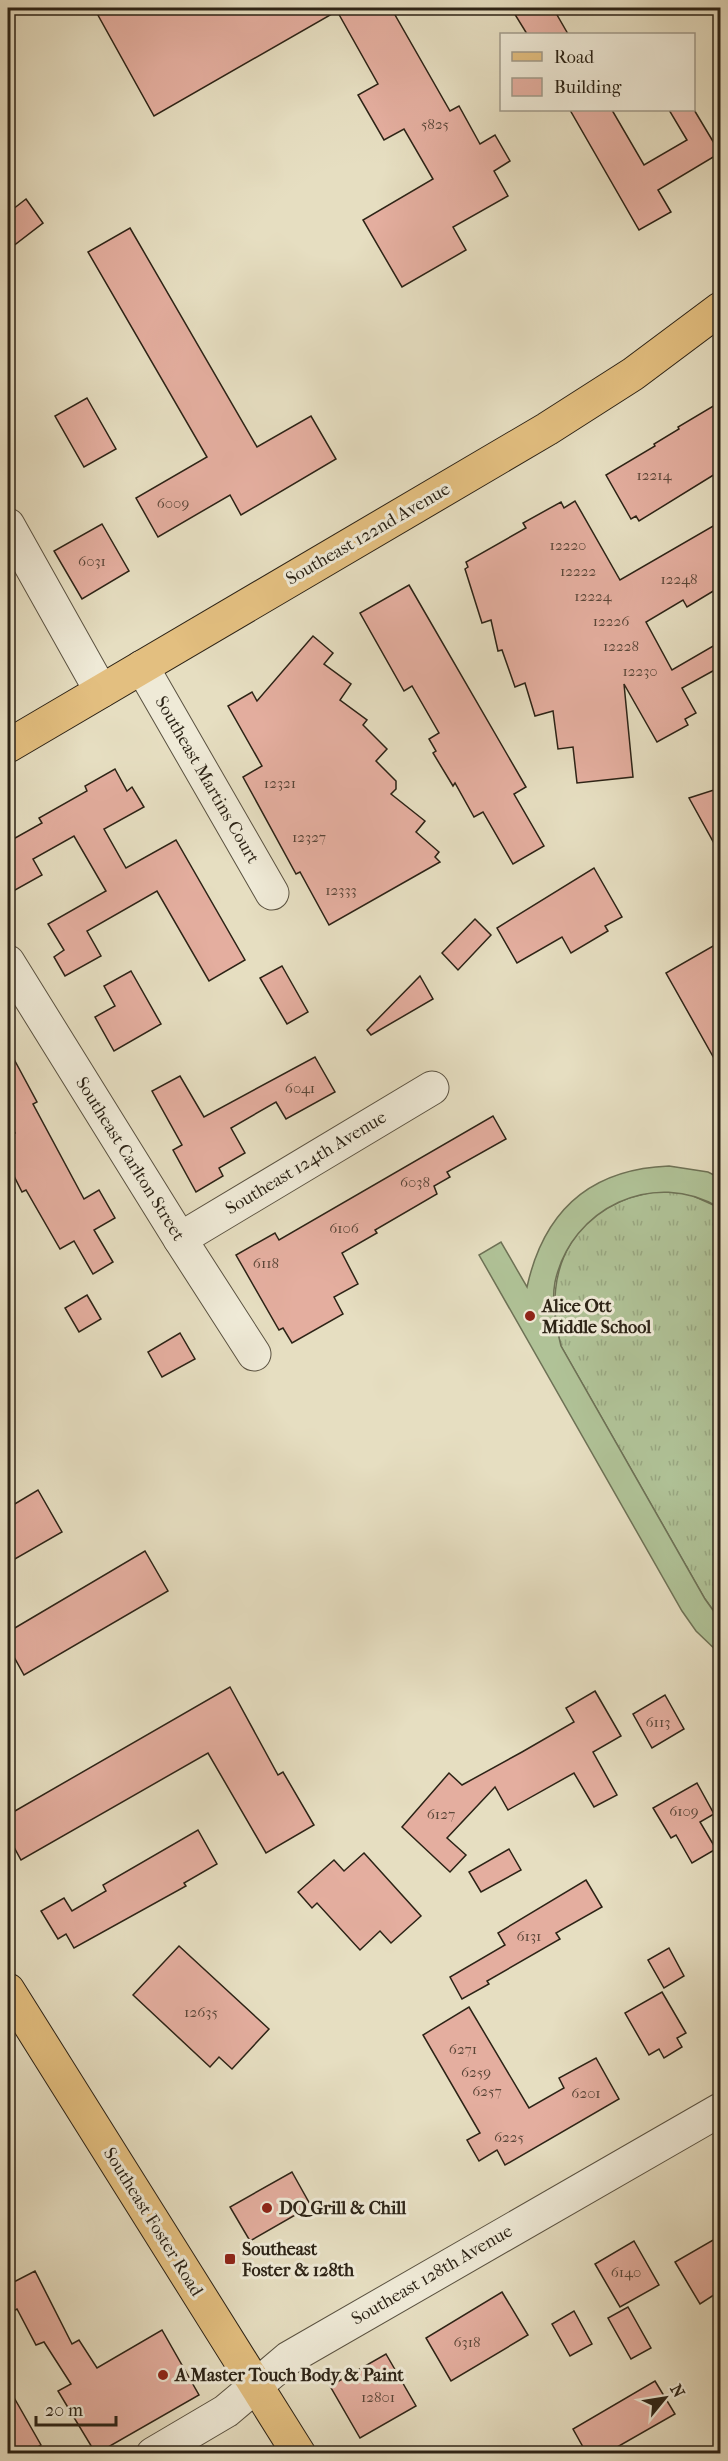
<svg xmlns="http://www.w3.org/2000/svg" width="728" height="2461" font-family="'IM FELL French Canon',serif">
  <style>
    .grass { fill: url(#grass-tufts); stroke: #6e7256; stroke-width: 1.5 }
    .pitch { fill: #b0c297; stroke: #6e7256; stroke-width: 1.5 }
    .building { fill: #e4ae9f; stroke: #2c2316; stroke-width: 1.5 }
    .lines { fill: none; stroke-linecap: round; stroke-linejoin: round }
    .minor-casing { stroke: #5a5241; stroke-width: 35 }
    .major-casing { stroke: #2c2316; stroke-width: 35 }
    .minor { stroke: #efead7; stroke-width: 33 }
    .major { stroke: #e3bf80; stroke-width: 33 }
    .poi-dot { fill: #8f2418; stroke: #efead7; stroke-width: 2 }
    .labels { text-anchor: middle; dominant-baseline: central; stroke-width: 6; stroke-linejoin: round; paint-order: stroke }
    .number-label { font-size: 15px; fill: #5a4638 }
    .street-label { font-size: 18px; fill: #2c2316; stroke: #efead7 }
    .poi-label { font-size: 18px; font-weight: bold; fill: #2c2316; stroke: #efead7; text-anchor: start }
  </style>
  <defs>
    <pattern id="grass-tufts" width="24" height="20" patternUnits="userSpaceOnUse" patternTransform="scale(1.5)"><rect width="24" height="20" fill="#b0c297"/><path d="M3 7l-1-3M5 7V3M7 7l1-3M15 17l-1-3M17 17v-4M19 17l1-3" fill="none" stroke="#98a681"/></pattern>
  </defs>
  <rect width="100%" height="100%" fill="#e6dec1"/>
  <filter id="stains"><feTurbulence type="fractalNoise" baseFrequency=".00333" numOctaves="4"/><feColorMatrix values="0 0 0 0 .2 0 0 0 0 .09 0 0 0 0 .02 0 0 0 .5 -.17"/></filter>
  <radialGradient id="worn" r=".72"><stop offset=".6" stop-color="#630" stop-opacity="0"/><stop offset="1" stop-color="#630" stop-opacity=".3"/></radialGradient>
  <!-- grass -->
  <path class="grass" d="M662,1191l27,3 31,14v412l-15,-21 -144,-253c-22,-79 16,-146 101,-155z"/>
  <!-- pitch -->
  <path class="pitch" d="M669,1166l39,6 12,6v30c-66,-40 -149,0 -165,74 -4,22 1,44 6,64l144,253 15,21v34l-24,-23 -14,-20 -203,-356 22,-13 26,45c17,-77 63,-118 142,-121z"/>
  <!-- building -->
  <g class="building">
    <path d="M94,8h297l59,103 9,-5 21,38 15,-9 15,26 -16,10 14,25 -55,31 13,23 -64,37 -39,-67 70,-41 -29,-50 -20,11 -26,-45 20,-11 -41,-73 -183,105z"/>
    <path d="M511,8h42l15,26h-41z"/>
    <path d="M693,108l27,45 -62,37 13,22 -32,18 -69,-120h42l32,55 43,-25 -18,-30z"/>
    <path d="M26,199l17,24 -35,27v-37z"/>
    <path d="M130,228l127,219 54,-31 25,43 -95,56 -11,-20 -72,42 -22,-39 71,-41 -119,-205z"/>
    <path d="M87,398l29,51 -32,18 -29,-51z"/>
    <path d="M720,402v69l-81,50 -3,-5 -5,3 -25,-44 49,-29 -1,-2 25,-15 -1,-2z"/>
    <path d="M575,501l45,79 100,-58v65l-33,20 -4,-7 -37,22 26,48 48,-28v25l-38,21 14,25 -11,6 3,6 -31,17 -33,-58 9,93 -56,6 -4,-36 -15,2 -5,-38 -18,5 -10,-33 -10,4 -13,-37 -4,1 -7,-31 -9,3 -17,-54 3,-2 -2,-5 60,-34 -3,-5 38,-21 3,6z"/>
    <path d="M102,524l27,47 -47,28 -28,-48z"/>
    <path d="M409,585l117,202 -12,7 30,52 -31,18 -30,-52 -9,5 -19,-34 -2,3 -20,-33 3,-2 -7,-12 10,-6 -27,-47 -8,5 -44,-78z"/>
    <path d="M313,636l20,17 -9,11 27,20 -11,16 27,20 -4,5 24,24 -11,12 20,20v8l-5,5 34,27 -9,11 23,20 -4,5 5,5 -111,63 -29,-53 -4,2 -53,-97 19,-11 -34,-60 24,-14 5,9z"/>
    <path d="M115,769l12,22 5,-4 12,20 -40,22 22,39 50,-28 69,120 -36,21 -52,-90 -70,40 14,25 -36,20 -11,-19 10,-7 -16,-26 58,-33 -32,-55 -41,23 9,16 -34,19v-52l34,-19 -3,-5 48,-27 -2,-5z"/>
    <path d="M720,788v66l-31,-56z"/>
    <path d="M594,868l28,49 -17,9 3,5 -37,22 -9,-16 -45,26 -20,-35z"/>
    <path d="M475,919l16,16 -33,35 -16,-17z"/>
    <path d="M720,942v127l-54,-96z"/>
    <path d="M282,966l26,46 -21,12 -27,-46z"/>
    <path d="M131,971l30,53 -47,27 -19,-34 20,-11 -11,-20z"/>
    <path d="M420,976l13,23 -62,36 -4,-5z"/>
    <path d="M8,1048l29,54 -4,2 51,95 15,-9 16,28 -21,12 19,32 -20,12 -19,-33 -14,8 -34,-59 -4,2 -14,-28v-27l7,-4 -7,-13z"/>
    <path d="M315,1057l20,35 -49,27 -10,-17 -45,26 14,25 -26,15 4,8 -27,16 -23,-42 9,-5 -30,-54 28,-15 24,41z"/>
    <path d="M493,1116l13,23 -59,33 3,5 -16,9 3,8 -62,36 2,3 -35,20 16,31 -24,13 9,17 -51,29 -9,-15 -4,2 -43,-75 39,-22 4,7z"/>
    <path d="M87,1295l14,24 -22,13 -14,-24z"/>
    <path d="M180,1333l15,26 -33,18 -14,-25z"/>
    <path d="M38,1490l24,42 -54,31v-55z"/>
    <path d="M145,1551l23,40 -144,84 -16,-29v-14z"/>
    <path d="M230,1687l48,88 5,-3 31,53 -48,28 -58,-100 -187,107 -13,-24v-21z"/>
    <path d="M595,1691l26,45 -28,16 24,43 -23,12 -20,-34 -66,37 -13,-23 -48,51 19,17 -16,17 -48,-45 47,-54 13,12 60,-33 52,-30 -8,-14z"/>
    <path d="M665,1695l19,34 -32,19 -19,-34z"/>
    <path d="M697,1783l17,31 -14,8 16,27 -24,14 -16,-28 -5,3 -18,-30z"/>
    <path d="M198,1830l19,34 -33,19 2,3 -112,62 -8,-14 -8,5 -17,-28 23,-13 8,13 34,-20 -3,-6z"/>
    <path d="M509,1849l12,21 -40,22 -12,-20z"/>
    <path d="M364,1853l57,63 -30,27 -11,-12 -20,19 -43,-47 -5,5 -14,-16 36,-32 10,11z"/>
    <path d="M586,1880l16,27 -46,26 4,6 -73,42 2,3 -27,15 -12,-22 55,-32 -7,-12z"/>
    <path d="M179,1946l90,83 -37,40 -13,-12 -9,10 -77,-72z"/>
    <path d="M669,1948l15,28 -20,12 -16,-28z"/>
    <path d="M662,1992l24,41 -9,5 5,9 -18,11 -5,-9 -10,6 -24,-42z"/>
    <path d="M469,2007l60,101 35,-20 -5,-10 37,-20 23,41 -114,66 -8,-15 -18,11 -12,-21 13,-7 -57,-98z"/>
    <path d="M292,2172l19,34 -61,35 -20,-34z"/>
    <path d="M720,2236v55l-20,13 -25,-42z"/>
    <path d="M634,2241l25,44 -39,22 -25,-43z"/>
    <path d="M35,2271l37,73 7,-4 18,28 65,-38 37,65 -103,59 -38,-63 13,-7 -27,-42 -8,3 -19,-36 -9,5v-29z"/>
    <path d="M502,2292l26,43 -77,46 -25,-43z"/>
    <path d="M628,2307l23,41 -20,11 -23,-41z"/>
    <path d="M574,2311l18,33 -22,12 -18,-32z"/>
    <path d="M386,2354l30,52 -56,32 -30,-52z"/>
    <path d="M655,2381l20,33 -70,40h-18l-14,-25z"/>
    <path d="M8,2387l33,58 -14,9h-19z"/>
  </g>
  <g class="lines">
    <defs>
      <g id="minor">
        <path d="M8,525l93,166"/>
        <path d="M142,667l130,226"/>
        <path d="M8,962l172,277 74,115"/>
        <path d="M180,1239l252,-151"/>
        <path d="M153,2454l73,-43 63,-53 431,-248"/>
      </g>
      <g id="major">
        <path d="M8,746l539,-317 86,-55 87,-65"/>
        <path d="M8,1990l291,464"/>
      </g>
    </defs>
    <!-- minor casing -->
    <use href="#minor" class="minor-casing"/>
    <!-- major casing -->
    <use href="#major" class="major-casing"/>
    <!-- minor -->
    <use href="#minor" class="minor"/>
    <!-- major -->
    <use href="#major" class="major"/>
  </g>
  <!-- markers -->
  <g class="poi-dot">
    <circle cx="530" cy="1316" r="6"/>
    <circle cx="267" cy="2208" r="6"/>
    <rect x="224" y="2253" width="12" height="12" rx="3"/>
    <circle cx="163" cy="2375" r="6"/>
  </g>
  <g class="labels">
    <!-- number labels -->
    <g class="number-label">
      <text x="435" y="124">5825</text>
      <text x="654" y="475">12214</text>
      <text x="173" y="503">6009</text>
      <text x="568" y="545">12220</text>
      <text x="92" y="561">6031</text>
      <text x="578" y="571">12222</text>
      <text x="679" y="579">12248</text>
      <text x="593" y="596">12224</text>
      <text x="611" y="621">12226</text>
      <text x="621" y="646">12228</text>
      <text x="640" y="671">12230</text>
      <text x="280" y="783">12321</text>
      <text x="309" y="837">12327</text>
      <text x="341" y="890">12333</text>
      <text x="300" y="1088">6041</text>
      <text x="415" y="1182">6038</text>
      <text x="344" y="1228">6106</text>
      <text x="266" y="1263">6118</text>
      <text x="658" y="1722">6113</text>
      <text x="684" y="1811">6109</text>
      <text x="441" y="1814">6127</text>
      <text x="529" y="1936">6131</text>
      <text x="201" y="2012">12635</text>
      <text x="463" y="2049">6271</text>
      <text x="476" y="2072">6259</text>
      <text x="487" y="2091">6257</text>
      <text x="586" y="2093">6201</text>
      <text x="509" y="2137">6225</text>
      <text x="626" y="2272">6140</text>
      <text x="467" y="2342">6318</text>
      <text x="378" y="2397">12801</text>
    </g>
    <!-- street labels -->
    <g class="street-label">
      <text transform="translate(368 534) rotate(-30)">Southeast 122nd Avenue</text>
      <text transform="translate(207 780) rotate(60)">Southeast Martins Court</text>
      <text transform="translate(130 1159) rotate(58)">Southeast Carlton Street</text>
      <text transform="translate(306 1163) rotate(-31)">Southeast 124th Avenue</text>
      <text transform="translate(153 2222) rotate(58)">Southeast Foster Road</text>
      <text transform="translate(432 2275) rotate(-30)">Southeast 128th Avenue</text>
    </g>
    <!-- poi labels -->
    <g class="poi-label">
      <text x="542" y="1306">Alice Ott<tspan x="542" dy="21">Middle School</tspan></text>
      <text x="279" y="2208">DQ Grill &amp; Chill</text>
      <text x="242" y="2249">Southeast<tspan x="242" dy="21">Foster &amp; 128th</tspan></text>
      <text x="175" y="2375">A Master Touch Body &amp; Paint</text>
    </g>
  </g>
  <!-- margin -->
  <rect width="728" height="2461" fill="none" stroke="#e6dec1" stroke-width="30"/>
  <rect x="9" y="9" width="710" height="2443" fill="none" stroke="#2c2316" stroke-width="3"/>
  <rect x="15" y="15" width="698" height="2431" fill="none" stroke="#2c2316" stroke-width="1.5"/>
  <!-- legend -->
  <rect x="500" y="33" width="195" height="78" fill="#efead7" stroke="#a19a8a" stroke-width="1.5"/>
  <rect x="512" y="52" width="30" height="9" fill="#e3bf80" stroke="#a19a8a" stroke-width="1.5"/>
  <text x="554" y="63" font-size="18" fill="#2c2316">Road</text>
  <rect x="512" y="78" width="30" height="18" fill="#e4ae9f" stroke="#a19a8a" stroke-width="1.5"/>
  <text x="554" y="93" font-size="18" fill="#2c2316">Building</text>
  <!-- north arrow -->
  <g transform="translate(665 2398) rotate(60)" stroke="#efead7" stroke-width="4.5" paint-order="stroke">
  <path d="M0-4.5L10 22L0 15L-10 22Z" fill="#2c2316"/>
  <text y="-9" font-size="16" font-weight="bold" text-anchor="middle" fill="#2c2316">N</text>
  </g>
  <!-- scale -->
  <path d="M36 2416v9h80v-9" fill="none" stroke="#2c2316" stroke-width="3"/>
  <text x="45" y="2416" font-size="18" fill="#2c2316" stroke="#efead7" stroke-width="4.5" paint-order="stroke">20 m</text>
  <rect width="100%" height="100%" filter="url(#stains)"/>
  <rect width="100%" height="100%" fill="url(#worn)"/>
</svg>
